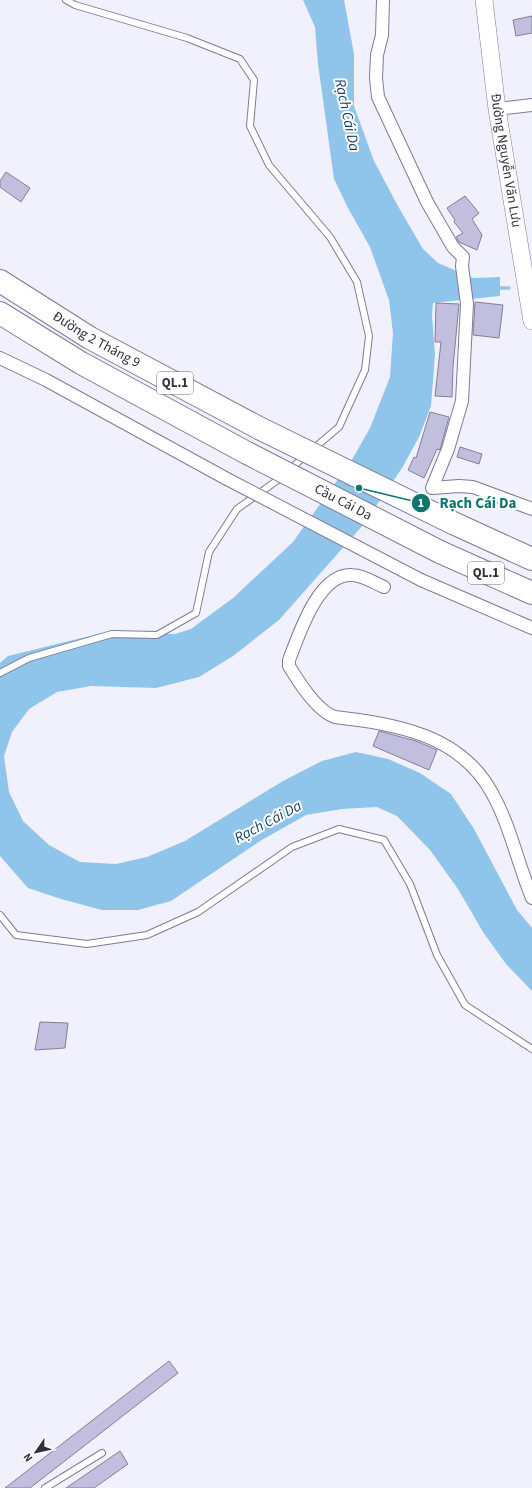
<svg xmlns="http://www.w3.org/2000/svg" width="532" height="1488" font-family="'Source Sans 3',sans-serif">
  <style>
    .water { fill: #8fc5eb }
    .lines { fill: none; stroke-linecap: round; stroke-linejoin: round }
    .stream { stroke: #8fc5eb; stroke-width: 3.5 }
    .building { fill: #c2bedd; stroke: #837f9b }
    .lane-casing { stroke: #7f7a97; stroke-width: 8 }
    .street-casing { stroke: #7f7a97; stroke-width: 14 }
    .secondary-casing { stroke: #7f7a97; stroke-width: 18 }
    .highway-casing { stroke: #7f7a97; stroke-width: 24 }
    .lane { stroke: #fff; stroke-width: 6 }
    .street { stroke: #fff; stroke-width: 12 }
    .secondary { stroke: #fff; stroke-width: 17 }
    .highway { stroke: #fff; stroke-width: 22 }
    .street-bridge-casing { stroke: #7f7a97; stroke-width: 14; stroke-linecap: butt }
    .highway-bridge-casing { stroke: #7f7a97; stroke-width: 24; stroke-linecap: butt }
    .street-bridge { stroke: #fff; stroke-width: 12 }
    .highway-bridge { stroke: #fff; stroke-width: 22 }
    .labels { text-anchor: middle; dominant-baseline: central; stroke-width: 4; stroke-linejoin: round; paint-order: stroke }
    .shield { fill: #fff; stroke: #6f6d76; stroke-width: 1 }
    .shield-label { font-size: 13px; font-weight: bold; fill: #312f3c }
    .street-label { font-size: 14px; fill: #312f3c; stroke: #fff }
    .water-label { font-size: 15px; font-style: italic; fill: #19425d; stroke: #fff }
    .leader { fill: none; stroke: #0f766e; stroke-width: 1.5 }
    .callout-dot { fill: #0f766e; stroke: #fff; stroke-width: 1.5 }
    .mark-label { font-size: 12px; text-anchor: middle; font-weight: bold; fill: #fff }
    .callout-label { font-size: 15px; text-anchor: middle; font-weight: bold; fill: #0f766e; stroke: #fff; stroke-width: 4; stroke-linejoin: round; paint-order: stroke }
  </style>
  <rect width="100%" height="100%" fill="#f1f0fd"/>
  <!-- water -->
  <path class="water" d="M303,0h41l10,54v52l20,55 25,47 24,41 15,14 35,15 27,-1v19l-67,7 -1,13 3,38 -4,52 -12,31 -17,31 -39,57 -84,95 -46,36 -34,21 -43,11 -65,-2 -34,6 -28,17 -17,23 -8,24 5,36 14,29 26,24 31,17 36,2 31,-7 38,-16 98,-60 39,-20 34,-9 32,7 32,14 31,21 23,35 43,81 15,18v63l-26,-27 -23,-32 -25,-43 -28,-39 -33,-34 -20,-9 -35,2 -36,6 -46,26 -89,60 -33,9h-36l-41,-11 -33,-11 -28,-32v-193l8,-7 94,-23 73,1 16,-5 42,-31 60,-56 60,-84 17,-30 20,-51 3,-44 -4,-33 -19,-53 -22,-39 -14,-29 -16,-115 -3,-37z"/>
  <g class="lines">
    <!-- stream -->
    <path class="stream" d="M496,288h13"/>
  </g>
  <!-- building -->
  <g class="building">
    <path d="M532,16v17l-16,3 -3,-16z"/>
    <path d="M6,172l24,16 -9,14 -21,-15v-6z"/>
    <path d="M465,196l14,17 -7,6 10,16 -5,15 -18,-8 -3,-5 7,-4 -9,-11 1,-2 -8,-12z"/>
    <path d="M475,302l28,3 -4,33 -26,-3z"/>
    <path d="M436,303l23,1 -6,63 -1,30 -17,-1 6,-54h-6z"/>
    <path d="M430,412l19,5 -9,33 -3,-1 -13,29 -16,-8 6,-13 2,1z"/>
    <path d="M460,447l22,7 -3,10 -22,-7z"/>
    <path d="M379,731l37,10 21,9 -8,20 -56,-24z"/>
    <path d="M40,1022l28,1 -3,25 -30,2z"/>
    <path d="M169,1361l9,12 -148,115h-25z"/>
    <path d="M120,1451l8,13 -34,24h-28z"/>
  </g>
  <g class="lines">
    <defs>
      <g id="lane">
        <path d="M66,0l9,5 112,33 53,21 14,21 -4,46 19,39 61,72 27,45 12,54 -4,34 -26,57 -26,22"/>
        <path d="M289,470l17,-15"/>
        <path d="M0,673l29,-15 83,-24 45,1 39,-22 13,-61 28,-43 45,-32"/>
        <path d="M0,915l16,20 71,9 60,-9 51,-23 94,-65 47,-18 45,11 26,44 27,71 28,50 67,44"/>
        <path d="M45,1488l57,-35"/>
      </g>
      <g id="street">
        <path d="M383,0l-1,35 -5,20 -1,23 2,19 49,105 26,45 10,10 -1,9 5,38 -5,97 -14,48 -16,39 27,-2 14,1 59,22"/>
        <path d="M497,109l35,-4"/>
        <path d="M0,358l46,22 181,99"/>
        <path d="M421,580l111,48"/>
        <path d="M384,587c-10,-4 -21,-12 -32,-12 -34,-2 -53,60 -63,85v6c9,15 29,46 46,51 60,7 125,17 157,76 18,32 26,71 40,105"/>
      </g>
      <g id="secondary">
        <path id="s1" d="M484,0l13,109 35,212"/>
      </g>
      <g id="highway">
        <path id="s2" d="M0,281l90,57 169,90"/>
        <path d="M0,313l81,50 166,90"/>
        <path d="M453,523l79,36"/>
        <path d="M440,552l92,41"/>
      </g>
    </defs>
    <!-- lane casing -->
    <use href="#lane" class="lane-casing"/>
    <!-- street casing -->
    <use href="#street" class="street-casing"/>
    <!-- secondary casing -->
    <use href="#secondary" class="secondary-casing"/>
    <!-- highway casing -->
    <use href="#highway" class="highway-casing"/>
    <!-- lane -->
    <use href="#lane" class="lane"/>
    <!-- street -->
    <use href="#street" class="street"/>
    <!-- secondary -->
    <use href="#secondary" class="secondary"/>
    <!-- highway -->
    <use href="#highway" class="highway"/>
    <defs>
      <path id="street-bridge" d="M227,479l194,101"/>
      <g id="highway-bridge">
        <path d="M259,428l194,95"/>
        <path id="s3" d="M247,453l193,99"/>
      </g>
    </defs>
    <!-- street-bridge casing -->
    <use href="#street-bridge" class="street-bridge-casing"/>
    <!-- highway-bridge casing -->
    <use href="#highway-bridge" class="highway-bridge-casing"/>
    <!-- street-bridge -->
    <use href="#street-bridge" class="street-bridge"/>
    <!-- highway-bridge -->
    <use href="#highway-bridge" class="highway-bridge"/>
  </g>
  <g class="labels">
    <!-- shield labels -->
    <g class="shield">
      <rect x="157" y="372" width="36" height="22" rx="3"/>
      <rect x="468" y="562" width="36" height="22" rx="3"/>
    </g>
    <g class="shield-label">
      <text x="175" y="383">QL.1</text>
      <text x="486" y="573">QL.1</text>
    </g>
    <!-- street labels -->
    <g class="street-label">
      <text stroke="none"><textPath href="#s1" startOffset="162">Đường Nguyễn Văn Lưu</textPath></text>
      <text stroke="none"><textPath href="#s2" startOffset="113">Đường 2 Tháng 9</textPath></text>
      <text stroke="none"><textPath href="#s3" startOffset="108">Cầu Cái Da</textPath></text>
    </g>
    <!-- water labels -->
    <g class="water-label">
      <text transform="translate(347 115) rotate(78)">Rạch Cái Da</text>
      <text transform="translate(268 822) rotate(-28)">Rạch Cái Da</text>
    </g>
  </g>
  <!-- callouts -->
  <path class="leader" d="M359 488L421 503"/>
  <g class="callout-dot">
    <circle cx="359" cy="488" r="4"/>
    <circle cx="421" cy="503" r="10"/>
  </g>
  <g class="mark-label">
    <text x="421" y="507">1</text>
  </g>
  <g class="callout-label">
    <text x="478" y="508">Rạch Cái Da</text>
  </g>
  <!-- north arrow -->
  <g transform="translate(36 1452) rotate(236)" stroke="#ffffff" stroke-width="3" paint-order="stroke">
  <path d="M0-3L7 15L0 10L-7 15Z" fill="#312f3c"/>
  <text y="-6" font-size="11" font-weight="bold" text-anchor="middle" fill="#312f3c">N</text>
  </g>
</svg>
